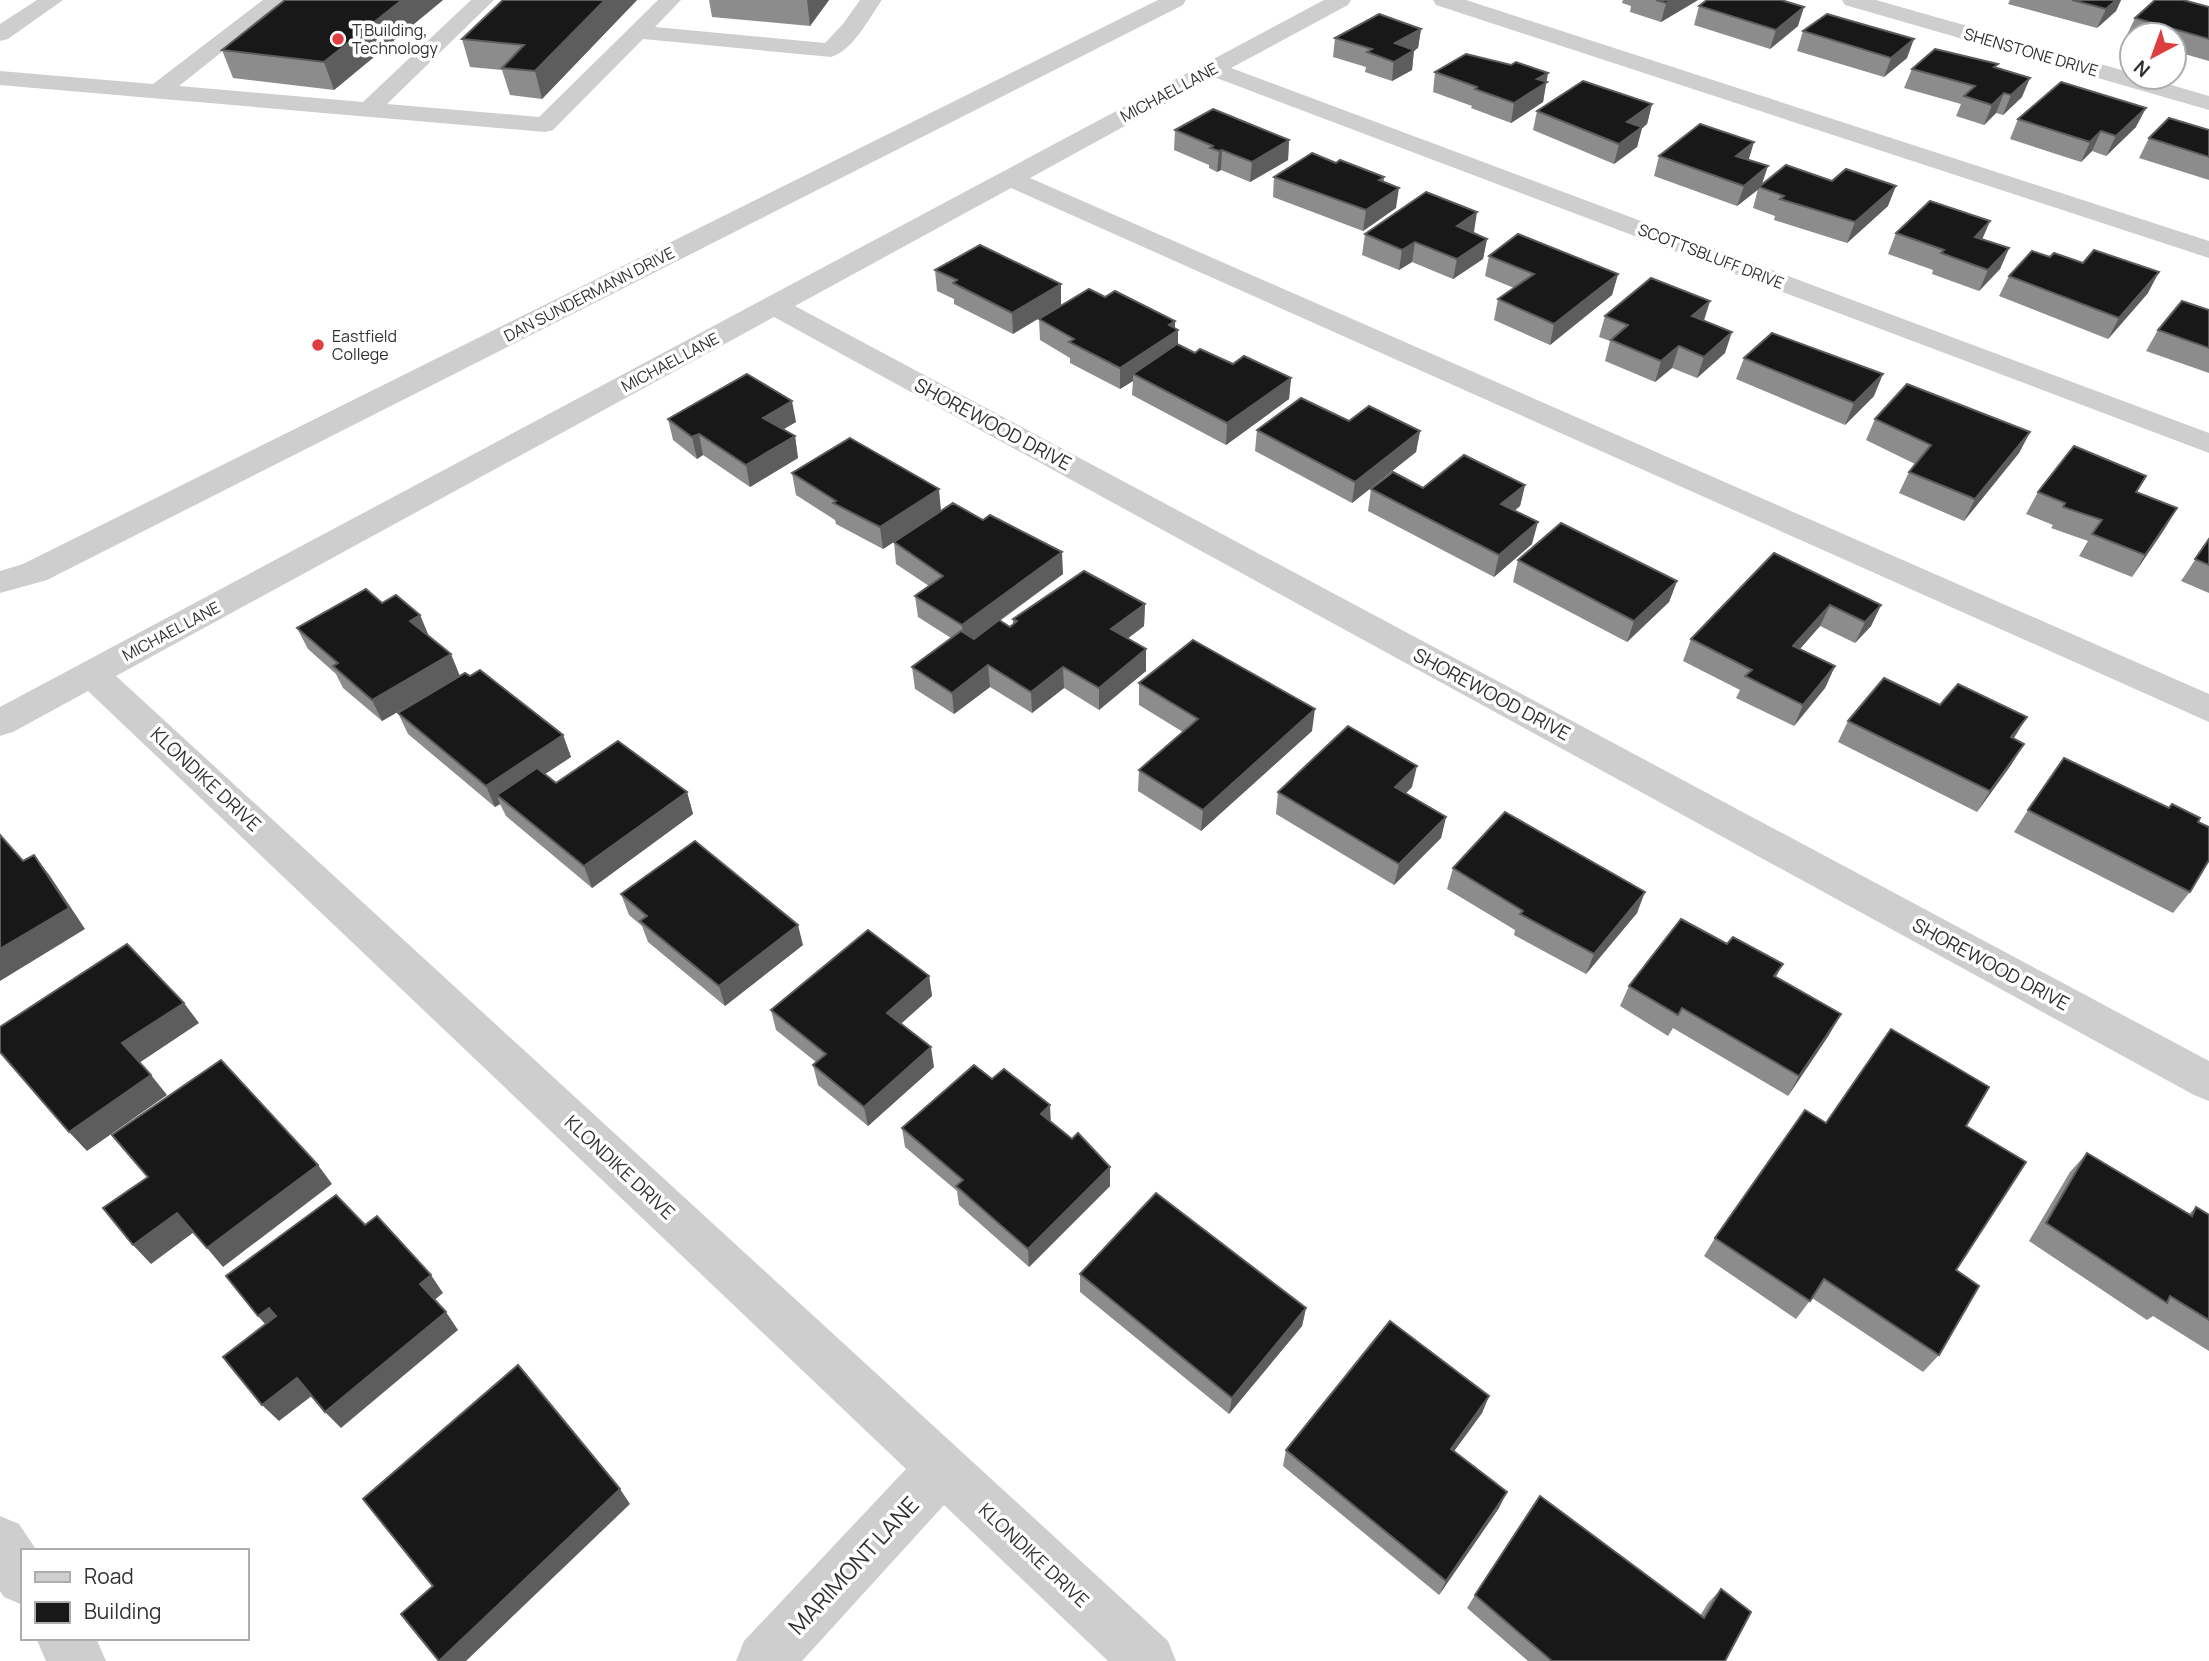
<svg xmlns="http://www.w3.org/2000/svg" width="2209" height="1661" font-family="Manrope,sans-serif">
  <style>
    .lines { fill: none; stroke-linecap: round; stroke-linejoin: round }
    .minor { fill: #cecece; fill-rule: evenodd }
    .wall { fill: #8c8c8c }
    .shaded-wall { fill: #5d5d5d }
    .building { fill: #181818; stroke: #5d5d5d; stroke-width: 2 }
    .poi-dot { fill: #dd3e40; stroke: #fff; stroke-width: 2.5 }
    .labels { text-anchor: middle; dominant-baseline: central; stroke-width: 7; stroke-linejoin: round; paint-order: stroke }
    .far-poi-label { font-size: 16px; fill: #313131; stroke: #fff; text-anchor: start }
    .far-street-label { font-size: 16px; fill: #313131; stroke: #fff }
    .street-label { font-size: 19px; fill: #313131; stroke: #fff }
    .near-street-label { font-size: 23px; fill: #313131; stroke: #fff }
  </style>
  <rect width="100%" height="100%" fill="#fff"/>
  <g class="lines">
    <!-- minor -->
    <g class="minor">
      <path d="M37,0h26l-55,39 -8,2v-17z"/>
      <path d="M263,0h24l-108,86 184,16 108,-102h23l-107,104 152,13 119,-117h23l-26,27 170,16 18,-19 17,-24h22c-13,18 -29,51 -51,57l-188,-18 -90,91 -8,2 -545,-47v-14l153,13z"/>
      <path d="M1158,0h28l-3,5 -1136,575 -47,13v-22l23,-7z"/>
      <path d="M1324,0h27l-3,5 -117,63 978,365v20l-995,-376 -184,101 1179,516v28l-1198,-534 -216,118 1414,755v40l-15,-6 -1420,-778 -658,359 1052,965 8,20h-68l-164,-156 -142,156h-66l8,-20 162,-172 -818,-778 -75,41 -13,4v-29z"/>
      <path d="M1433,0h33l743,241v17l-773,-253z"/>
      <path d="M1842,0h34l256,73v4h12l65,19v14l-364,-105z"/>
      <path d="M0,1516l19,8 18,27h-14v54l-19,-8 -4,-6z"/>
      <path d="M36,1638h60l10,23h-60z"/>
    </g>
  </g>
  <!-- wall -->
  <g class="wall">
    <path d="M443,0l-109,90 -101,-12 -11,-28z"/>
    <path d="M637,0l-95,99 -32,-4 -8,-25 -32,-3 -8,-28z"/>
    <path d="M709,0h120l-19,26 -98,-9z"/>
    <path d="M1623,0h75l-37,22 -31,-10 1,-6 -9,-3z"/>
    <path d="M2010,0h111l-5,11 -19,17 -89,-24z"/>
    <path d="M1699,6l99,20 -28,23 -76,-24z"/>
    <path d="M2209,7v54l-35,-10v-16h-42v4l-6,-2 9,-19z"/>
    <path d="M1421,29l-3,19 -4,2 -2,20 -20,11 -27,-9 1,-5 -33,-10 2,-19z"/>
    <path d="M1803,31l104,27 -23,19 -87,-26z"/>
    <path d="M1996,68l26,29 -19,18 -7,-2 -12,12 -28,-9 5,-12 -57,-16 8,-19z"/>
    <path d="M1435,72l111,10 -3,20 -32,21 -40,-15 1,-2 -39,-14z"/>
    <path d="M1652,104l-5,20 -5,4 -5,19 -23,17 -81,-34 4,-19z"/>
    <path d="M2018,119l118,8 -30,29 -14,-5 -11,11 -71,-23z"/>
    <path d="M1175,130l114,10 -1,20 -38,22 -29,-12 -4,2 -8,-4v-3l-35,-15z"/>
    <path d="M2209,130v50l-70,-22 10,-20z"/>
    <path d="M1659,156l89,4 14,25 126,21 -41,37 -73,-23 1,-4 -22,-8 5,-19 -21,17 -83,-30z"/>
    <path d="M1336,163l48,14v5l12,26 -33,23 -90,-34 1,-20z"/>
    <path d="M1990,221l-8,18 27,9 -9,21 -21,22 -47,-17 1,-4 -45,-16 8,-21z"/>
    <path d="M1474,232l13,7 -4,20 -30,20 -41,-17 -13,8 -37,-15 3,-21z"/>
    <path d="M1489,256l129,18 -6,21 -62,50 -56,-25 4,-21 16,-11 -29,-12z"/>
    <path d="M2050,257l33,6 65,30 -40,46 -109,-43 10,-20z"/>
    <path d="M935,270l126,14 -48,50 -59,-30v-5l-17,-8z"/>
    <path d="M1105,297l70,24v7l3,2v14l17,9 38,11 58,14 -2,21 -63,46 -94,-50 1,-14 -13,8 -50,-26v-5l-30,-18 -1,-21z"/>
    <path d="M1710,301l-6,20 21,32 -28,25 -25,-10 -17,14 -50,-21 5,-20 -11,-4 6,-21z"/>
    <path d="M2209,310v63l-63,-22 12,-21z"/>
    <path d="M1744,358l130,38 -29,29 -109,-46z"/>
    <path d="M668,419l128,3 -13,7 12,7 3,22 -48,29 -47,-32 -6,4 -24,-19z"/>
    <path d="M1875,419l155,13 -11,21 -55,68 -65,-28 10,-21 6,-8 -49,-24z"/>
    <path d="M1349,421l71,10 -4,21 -64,51 -97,-52 2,-21z"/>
    <path d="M792,473l149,37 122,64 -63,47 10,6 3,-3v-5l132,-15 -1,22 -17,13 19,32 -47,39 -35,-22 -32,25 -42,-26 -36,27 -39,-25 -3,-22 39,-29 -33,-21 -3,-21 14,-10 -33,-22 -2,-22 23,-15 -34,22 -47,-25 -1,-4 -39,-25z"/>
    <path d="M2146,476l-9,16 40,16 -45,69 -53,-21 9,-15 -37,-13 2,-3 -27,-11 12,-22z"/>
    <path d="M1525,485l-5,21 -6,5 18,33 -38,33 -126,-66 3,-22z"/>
    <path d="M2209,539v54l-28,-12z"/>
    <path d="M1774,553l107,52 -10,21 -16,17 -35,-17 -20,23 35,17 -10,22 -31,38 -58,-28 4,-8 -57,-29 8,-22z"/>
    <path d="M1518,560l159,21 -8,21 -42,40 -114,-60z"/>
    <path d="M382,603l38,12 9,21 31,40 -78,45 -39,-33 -7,-14 -28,-25 -11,-21z"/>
    <path d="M1139,683l173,48 -111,100 -63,-40 1,-21 44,-38 -44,-27z"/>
    <path d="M1940,705l84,39 -13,21 -34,47 -139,-70 10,-21z"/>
    <path d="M398,713l165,22 8,22 -26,17 11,9 131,9 6,22 -101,74 -86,-72 -6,-12 -5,3 -87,-73z"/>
    <path d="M1412,787l-6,6 40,24 -5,21 -47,47 -118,-71 2,-22z"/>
    <path d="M2028,810l162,82 -17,21 -159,-81z"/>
    <path d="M1453,868l184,45 -51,61 -72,-39 1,-5 -68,-41z"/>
    <path d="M621,894l182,51 -78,61 -77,-64 -6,-16 -13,-11z"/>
    <path d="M1727,944l56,20 -7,13 53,58 -41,61 -115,-68 -5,8 -48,-30 9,-20z"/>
    <path d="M929,976l3,20 -31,28 33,43 -66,59 -50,-41 -5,-20 3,-3 -40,-32 -5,-20z"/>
    <path d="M1051,1122l59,64 -81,81 -70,-62 -2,-14 -52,-44 -3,-19z"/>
    <path d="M1826,1123l140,3 -10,144 -17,85 -16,17 -111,-74 -16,21 -92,-63 11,-18z"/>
    <path d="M2087,1153l102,61 7,-7 13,8v136l-56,-35 -6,4 -118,-79 41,-69z"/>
    <path d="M1080,1274l226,34 -4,18 -73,88 -149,-122z"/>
    <path d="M1489,1396l-7,17 -28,38 45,57 -60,87 -156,-129 3,-16z"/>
    <path d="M1721,1589l4,72h-197l-61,-53 8,-13 225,21 8,-13z"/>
  </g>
  <!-- shaded-wall -->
  <g class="shaded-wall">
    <path d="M402,0h41l-109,90 -10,-28z"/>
    <path d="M605,0h32l-95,99 -7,-28z"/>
    <path d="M807,0h22l-19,26z"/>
    <path d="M1671,0h27l-37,22 5,-19z"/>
    <path d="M2116,0h5l-5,11 -19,17 9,-19z"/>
    <path d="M1804,7l-6,19 -28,23 6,-19z"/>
    <path d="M1421,29l-3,19 -14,8 10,-6 -2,20 -20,11 3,-38z"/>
    <path d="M1914,39l-7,19 -23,19 7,-19z"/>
    <path d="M1548,73l-5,29 -32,21 3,-20 23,-24z"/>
    <path d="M2030,78l-8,19 -19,18 8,-20z"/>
    <path d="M2004,93l-8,20 -12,12 8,-20z"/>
    <path d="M1652,104l-5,20 -5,4 -5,19 -23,17 5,-20 8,-22z"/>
    <path d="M2146,108l-10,19 -30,29 10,-20z"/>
    <path d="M2101,131l-9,20 -11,11 9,-20z"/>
    <path d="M1289,140l-1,20 -38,22 2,-20z"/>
    <path d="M1754,142l-6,20 -12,-6z"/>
    <path d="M1222,150l-1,20 -4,2 2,-21z"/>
    <path d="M1768,166l-7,21h-2v2l-22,17 7,-20z"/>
    <path d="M1896,186l-8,20 -41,37 8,-21z"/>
    <path d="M1399,188l-3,20 -33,23 3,-21z"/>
    <path d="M1477,212l-3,20 -21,15 4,-21z"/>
    <path d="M1990,221l-9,21 -6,-5z"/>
    <path d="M1487,239l-4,20 -30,20 4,-20z"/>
    <path d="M1415,242l-3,20 -13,8 3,-20z"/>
    <path d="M2009,248l-9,21 -21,22 9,-21z"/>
    <path d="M2159,272l-11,21 -40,46 11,-21z"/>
    <path d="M1618,274l-6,21 -62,50 4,-21z"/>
    <path d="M1061,284v21l-48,29 -1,-21z"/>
    <path d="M1710,301l-7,21 -11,-6z"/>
    <path d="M1175,321v11l3,-2v21l-45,23v7l-13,8v-21z"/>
    <path d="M1732,332l-7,21 -28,25 7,-21z"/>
    <path d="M1679,346l-7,22 -17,14 6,-21z"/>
    <path d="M1883,374l-9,22 -29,29 9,-22z"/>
    <path d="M1291,378l-2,21 -63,46 1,-22z"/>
    <path d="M792,401l4,21 -29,17 -4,-21z"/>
    <path d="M1420,431l-4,21 -64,51 3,-21z"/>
    <path d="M2030,432l-11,21 -55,68 11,-22z"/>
    <path d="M699,434l4,21 -6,4 -5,-22z"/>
    <path d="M795,436l3,22 -48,29 -4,-22z"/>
    <path d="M1525,485l-5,21 -24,20 5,-22z"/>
    <path d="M939,489l2,22 -58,38 -3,-22z"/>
    <path d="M2177,508l-13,22 -32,47 13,-22z"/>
    <path d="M1538,522l-6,22 -38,33 5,-22z"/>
    <path d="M1062,552l1,22 -99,72 -2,-21z"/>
    <path d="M1677,581l-8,21 -42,40 7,-21z"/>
    <path d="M1145,604l-1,22 -33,25v-22z"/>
    <path d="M1830,605l-10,21 -36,41 9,-21z"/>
    <path d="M1881,605l-10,21 -16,17 10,-21z"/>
    <path d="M420,615l9,22 -19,-16z"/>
    <path d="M1146,649v22l-47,39v-22z"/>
    <path d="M451,654l9,22 -78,45 -10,-21z"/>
    <path d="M988,665l2,22 -36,27 -2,-21z"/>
    <path d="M1835,666l-10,22 -31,38 9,-21z"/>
    <path d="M1063,667l1,21 -32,25 -1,-21z"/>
    <path d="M1315,709l-3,22 -111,100 2,-21z"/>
    <path d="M2027,717l-13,21 -3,-1z"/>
    <path d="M563,735l8,22 -67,44 -7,-6 3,9 -5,3 -9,-21z"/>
    <path d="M2024,744l-13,21 -34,47 13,-21z"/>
    <path d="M1417,766l-5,21 -21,21 4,-21z"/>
    <path d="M687,792l6,22 -101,74 -8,-22z"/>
    <path d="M1446,817l-5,21 -47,47 5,-21z"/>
    <path d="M34,855l16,21 35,53 -85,52v-32z"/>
    <path d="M1645,892l-8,21 -51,61 8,-20z"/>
    <path d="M798,925l5,20 -78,61 -6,-20z"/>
    <path d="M929,976l3,20 -42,37 -3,-20z"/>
    <path d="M184,1003l15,20 -60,40 -17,-20z"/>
    <path d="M1841,1014l-12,21 -41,61 11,-20z"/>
    <path d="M931,1047l3,20 -66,59 -4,-19z"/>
    <path d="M151,1075l16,20 -80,56 -18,-19z"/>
    <path d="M1050,1105l1,20 -10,-11z"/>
    <path d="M318,1165l14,19 -109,83 -16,-19z"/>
    <path d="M1110,1167v19l-81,81 -1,-18z"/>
    <path d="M177,1213l17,19 -43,32 -18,-19z"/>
    <path d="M431,1275l12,18 -11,9 -12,-18z"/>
    <path d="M269,1308l16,18 -11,8 -16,-18z"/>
    <path d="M1306,1308l-4,18 -73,88 3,-16z"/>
    <path d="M446,1312l12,18 -117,98 -16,-16z"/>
    <path d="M297,1378l16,17 -34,26 -17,-16z"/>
    <path d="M1489,1396l-7,17 -38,52 7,-16z"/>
    <path d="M620,1489l10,15 -164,157h-27z"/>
    <path d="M1507,1492l-8,16 -60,87 7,-14z"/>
  </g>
  <!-- building -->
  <g class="building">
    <path d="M285,0h117l-78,62 -102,-12z"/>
    <path d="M503,0h102l-70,71 -33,-3 22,-23 -62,-6z"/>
    <path d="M1656,0h15l-5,3z"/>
    <path d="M1707,0h74l23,7 -28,23 -77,-24z"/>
    <path d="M2072,0h44l-10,9z"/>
    <path d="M2155,0h28l26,7v32l-74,-21z"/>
    <path d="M1379,14l42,15 -26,14 19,7 -20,12 -27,-10 5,-3 -37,-11z"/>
    <path d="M1827,14l87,25 -23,19 -88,-27z"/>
    <path d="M1935,49l63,15 -4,3 36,11 -19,17 -7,-2 -12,12 -28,-9 11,-10 -63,-17z"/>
    <path d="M1466,54l45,11 5,-3 32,11 -11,6 10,3 -33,21 -39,-14 2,-2 -42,-15z"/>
    <path d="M1583,81l69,23 -25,18 15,5 -23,17 -82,-33z"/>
    <path d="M2061,82l85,26 -30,28 -15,-5 -11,11 -72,-23z"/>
    <path d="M1213,109l76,31 -37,22 -30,-12 -3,1 -9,-3 3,-2 -38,-16z"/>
    <path d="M2169,118l40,12v27l-60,-19z"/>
    <path d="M1700,124l54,18 -18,14 32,10 -24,20 -85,-30z"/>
    <path d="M1312,153l24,10 4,-3 44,17 -5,3 20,8 -33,22 -92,-33z"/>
    <path d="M1786,165l46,16 14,-12 50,17 -41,36 -75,-23 4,-3 -25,-9z"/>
    <path d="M1426,192l51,20 -20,14 30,13 -30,20 -42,-17 -13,8 -37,-16z"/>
    <path d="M1930,201l60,20 -15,16 34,11 -21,22 -47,-17 3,-3 -48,-17z"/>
    <path d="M1518,234l100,40 -64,50 -56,-25 36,-25 -45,-18z"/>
    <path d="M980,245l81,39 -49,29 -59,-30 4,-3 -22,-10z"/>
    <path d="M2094,250l65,22 -40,46 -110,-42 23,-25 18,6 4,-4 29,10z"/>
    <path d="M1651,278l59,23 -18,15 40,16 -28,25 -25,-11 -18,15 -50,-21 17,-15 -23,-9z"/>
    <path d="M1089,289l16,8 10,-6 60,30 -6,4 9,5 -58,38 -51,-26 5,-3 -35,-20z"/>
    <path d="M2182,301l27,9v38l-51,-18z"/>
    <path d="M1772,333l111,41 -29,29 -110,-45z"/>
    <path d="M1177,344l18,9 5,-4 33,15 11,-8 47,22 -64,45 -94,-49z"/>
    <path d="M747,374l45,27 -29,17 32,18 -49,29 -47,-31 -7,3 -24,-18z"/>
    <path d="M1907,384l123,48 -55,67 -66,-27 22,-27 -56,-26z"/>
    <path d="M1301,398l48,23 20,-15 51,25 -65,51 -98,-52z"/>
    <path d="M850,438l89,51 -59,38 -47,-24 3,-2 -44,-28z"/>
    <path d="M2074,446l72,30 -10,16 41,16 -32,47 -53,-21 10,-14 -39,-13 2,-4 -27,-11z"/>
    <path d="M1464,455l61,30 -24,19 37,18 -39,33 -128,-66 22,-17 30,16z"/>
    <path d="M953,503l30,17 7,-5 72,37 -100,73 -47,-29 28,-20 -49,-34z"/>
    <path d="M1561,523l116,58 -43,40 -116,-61z"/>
    <path d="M2209,539v26l-14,-6z"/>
    <path d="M1774,553l107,52 -16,17 -35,-17 -37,41 42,20 -32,39 -58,-29 7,-6 -61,-31z"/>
    <path d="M1084,571l61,33 -34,25 35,20 -47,39 -36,-21 -32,25 -43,-27 -36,28 -40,-26 49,-36 13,8 25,-19 11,7 7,-6 -4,-2z"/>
    <path d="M366,589l16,14 14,-8 24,20 -10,6 41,33 -79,46 -39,-34 5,-3 -41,-35z"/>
    <path d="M1193,640l122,69 -112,101 -64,-40 59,-51 -59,-36z"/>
    <path d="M480,670l83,65 -77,51 -88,-73 67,-40 5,3z"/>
    <path d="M1884,678l56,27 18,-21 69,33 -16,20 13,7 -34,47 -142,-70z"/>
    <path d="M1348,726l69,40 -22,21 51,30 -47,47 -121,-72z"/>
    <path d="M618,741l69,51 -103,74 -87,-71 40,-27 19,15z"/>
    <path d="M2064,758l105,50 3,-4 28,14 -2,4 11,5v33l-19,32 -162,-82z"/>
    <path d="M1505,812l140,80 -51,62 -74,-40 3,-3 -70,-43z"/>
    <path d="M0,835l23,26 11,-6 35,53 -69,41z"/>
    <path d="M695,841l103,84 -79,61 -79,-65 7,-5 -26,-22z"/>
    <path d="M1681,919l46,25 6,-7 50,27 -9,12 67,38 -42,62 -117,-68 -4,7 -49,-29z"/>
    <path d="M868,930l61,46 -42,37 44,34 -67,60 -51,-42 13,-11 -55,-44z"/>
    <path d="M127,944l57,59 -62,40 29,32 -82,57 -69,-80v-25z"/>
    <path d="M1891,1029l98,58 -23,39 60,36 -70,108 23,16 -40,69 -115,-76 -14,22 -95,-63 90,-128 21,13z"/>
    <path d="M221,1060l97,105 -111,83 -30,-35 -44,32 -30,-37 45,-31 -36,-42z"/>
    <path d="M974,1065l18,14 12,-10 46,36 -9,9 31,25 6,-6 32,34 -82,82 -72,-63 7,-6 -61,-52z"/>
    <path d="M2087,1153l105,63 4,-9 13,8v105l-39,-24 -3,7 -121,-80z"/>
    <path d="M1156,1193l150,115 -74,90 -152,-124z"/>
    <path d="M336,1195l29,30 12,-9 54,59 -11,9 26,28 -121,100 -28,-34 -35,27 -39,-48 53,-41 -7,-8 -11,8 -32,-40z"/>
    <path d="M1390,1321l99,75 -38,53 56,43 -61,89 -160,-131z"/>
    <path d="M518,1365l102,124 -181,172 -38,-47 32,-28 -70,-87z"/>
    <path d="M1540,1496l164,122 17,-29 30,23 -26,49h-173l-77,-66z"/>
  </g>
  <!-- markers -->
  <g class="poi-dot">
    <circle cx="338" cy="39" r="7"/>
    <circle cx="318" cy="345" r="7"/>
  </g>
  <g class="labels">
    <!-- far-poi labels -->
    <g class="far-poi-label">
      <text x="352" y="30">T Building,<tspan x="352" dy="18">Technology</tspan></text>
      <text x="332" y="336">Eastfield<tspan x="332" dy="18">College</tspan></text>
    </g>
    <!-- far-street labels -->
    <g class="far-street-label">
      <text transform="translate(2031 52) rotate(16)">SHENSTONE DRIVE</text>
      <text transform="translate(1169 92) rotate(-28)">MICHAEL LANE</text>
      <text transform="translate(1711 256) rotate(21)">SCOTTSBLUFF DRIVE</text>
      <text transform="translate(589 294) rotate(-27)">DAN SUNDERMANN DRIVE</text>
      <text transform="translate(670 362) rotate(-28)">MICHAEL LANE</text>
      <text transform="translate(171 631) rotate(-28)">MICHAEL LANE</text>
    </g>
    <!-- street labels -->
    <g class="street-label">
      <text transform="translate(993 424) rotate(28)">SHOREWOOD DRIVE</text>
      <text transform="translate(1492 694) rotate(28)">SHOREWOOD DRIVE</text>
      <text transform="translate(206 779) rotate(43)">KLONDIKE DRIVE</text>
      <text transform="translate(1991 964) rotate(28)">SHOREWOOD DRIVE</text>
      <text transform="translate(620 1167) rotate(43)">KLONDIKE DRIVE</text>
      <text transform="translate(1034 1555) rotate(43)">KLONDIKE DRIVE</text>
    </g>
    <!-- near-street labels -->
    <g class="near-street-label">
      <text transform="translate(853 1565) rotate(-47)">MARIMONT LANE</text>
    </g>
  </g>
  <!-- legend -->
  <rect x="21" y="1549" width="228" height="91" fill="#ffffff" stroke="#adadad" stroke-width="2"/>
  <rect x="35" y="1572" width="35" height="10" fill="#cecece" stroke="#adadad" stroke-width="2"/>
  <text x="84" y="1584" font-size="21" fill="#313131">Road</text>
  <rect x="35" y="1602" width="35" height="21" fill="#181818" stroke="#adadad" stroke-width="2"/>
  <text x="84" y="1619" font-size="21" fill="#313131">Building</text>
  <!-- north arrow -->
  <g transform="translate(2153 56) rotate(221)"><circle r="33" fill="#ffffff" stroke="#adadad" stroke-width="2"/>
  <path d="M0-5L12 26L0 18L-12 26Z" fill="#dd3e40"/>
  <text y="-10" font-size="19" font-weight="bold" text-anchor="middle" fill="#313131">N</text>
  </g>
</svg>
